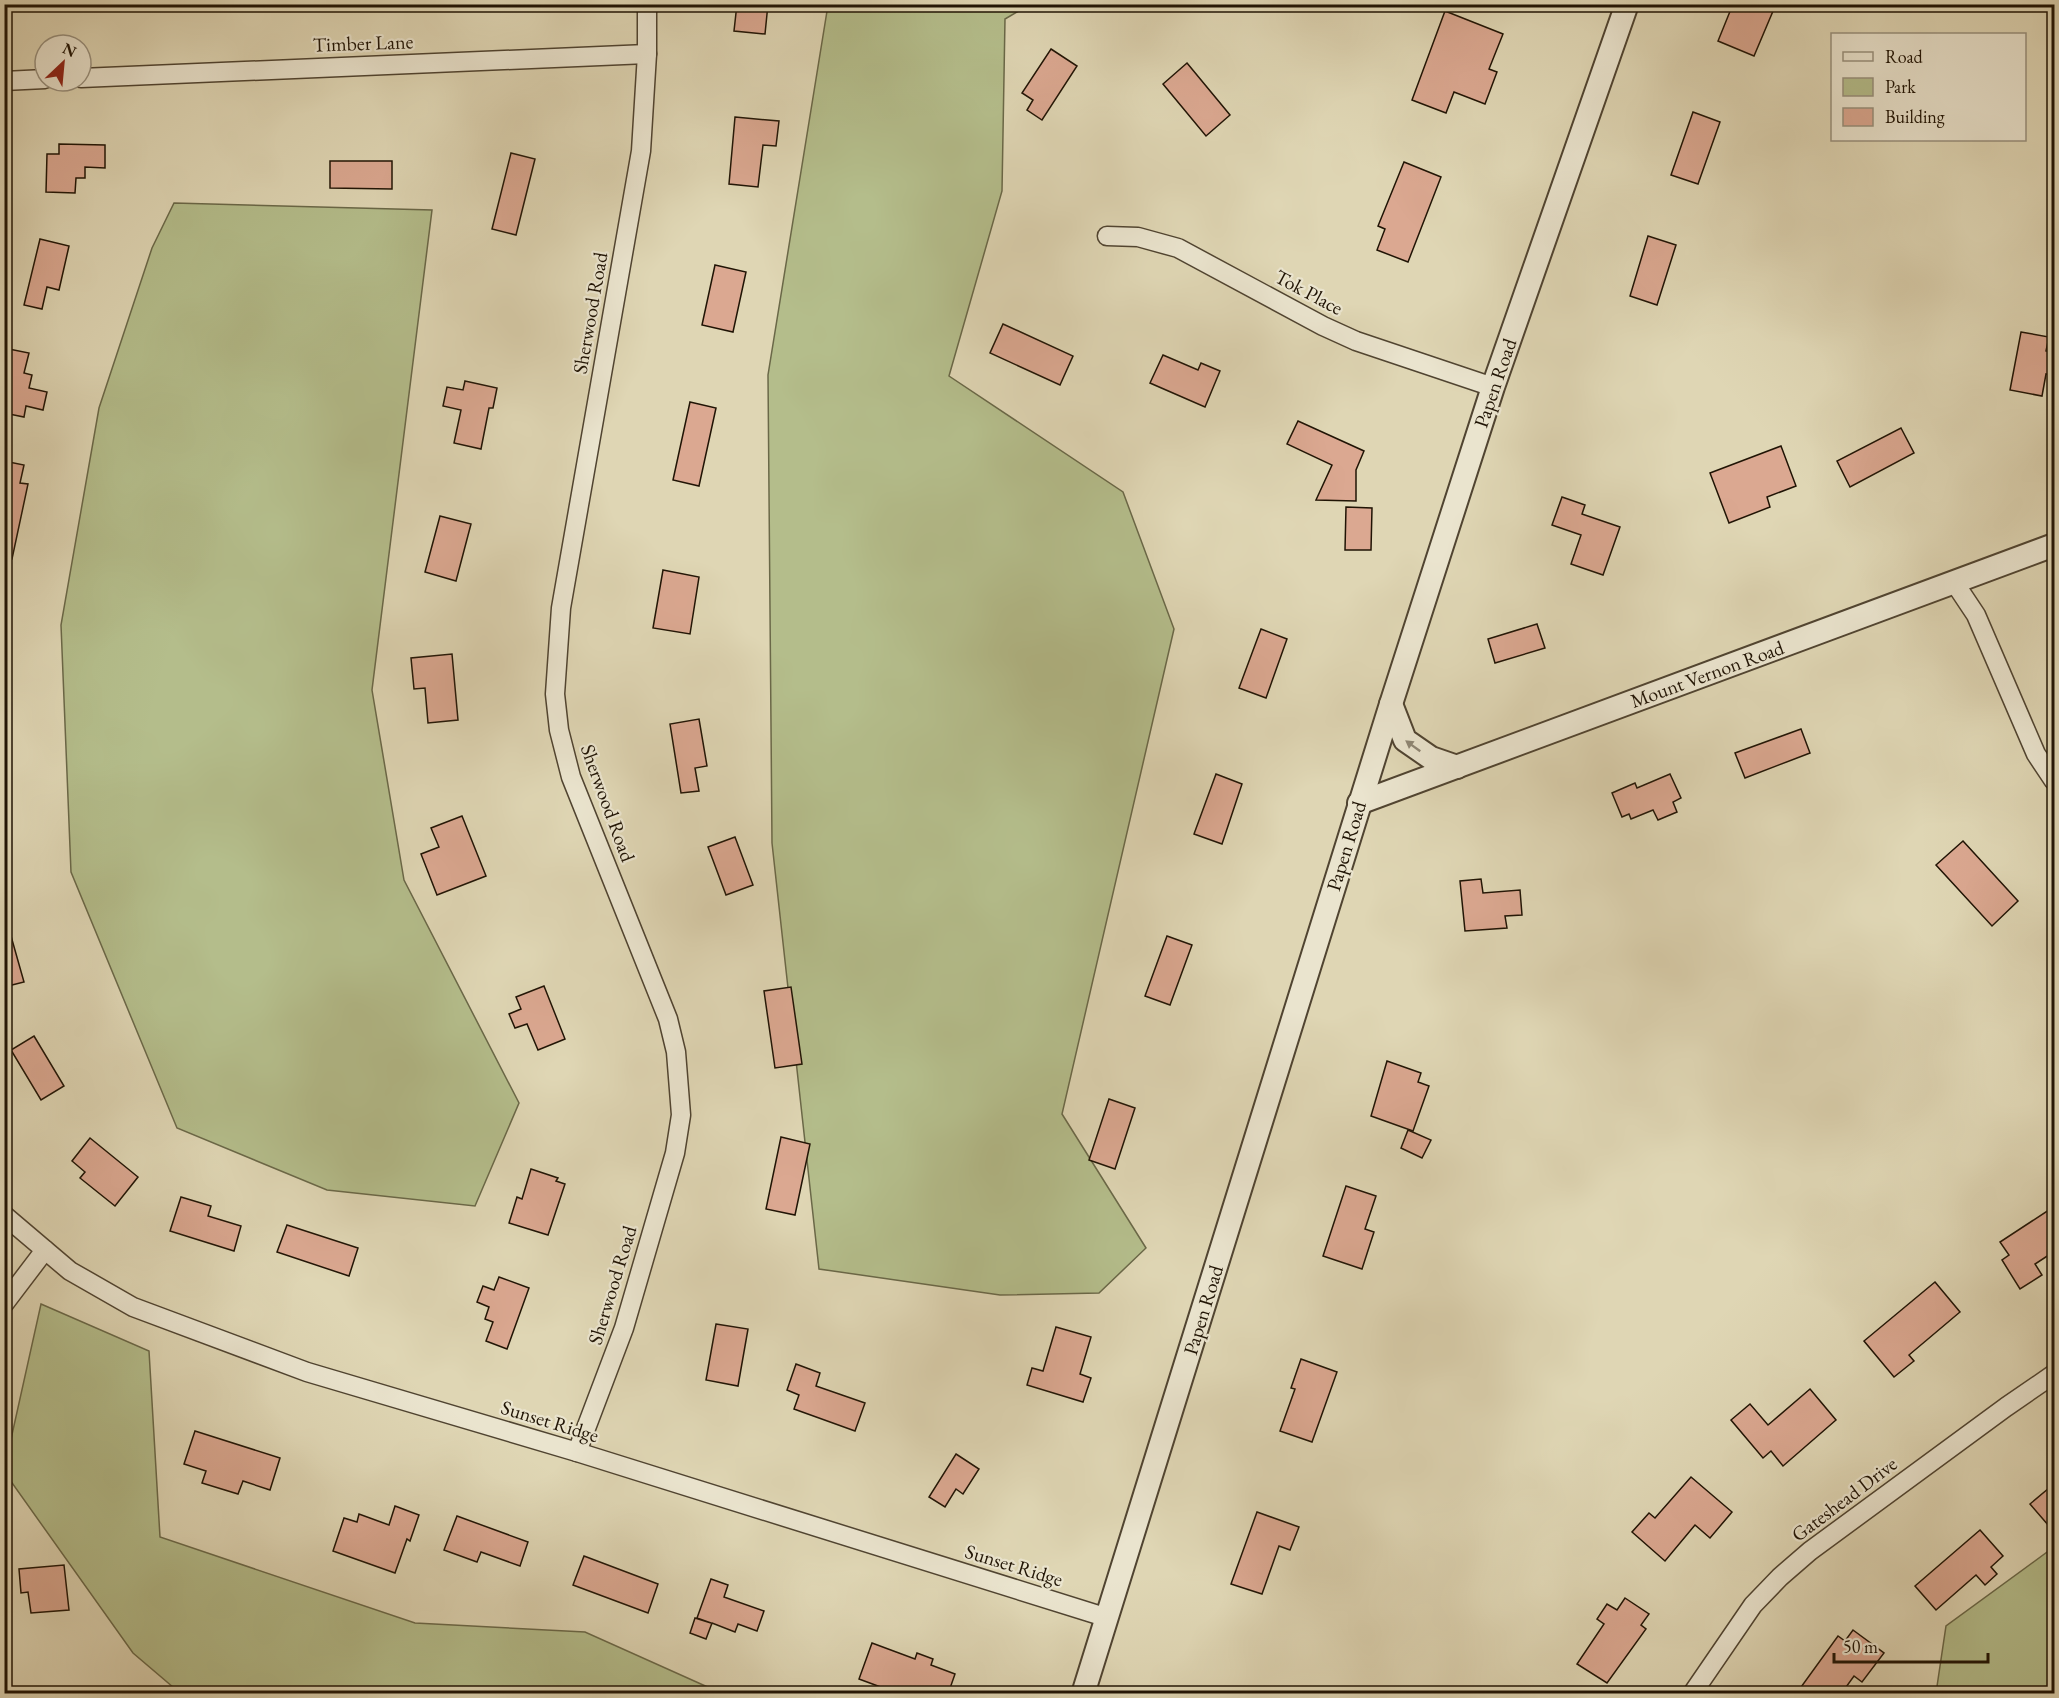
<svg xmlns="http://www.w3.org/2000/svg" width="2059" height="1698" font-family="'EB Garamond',serif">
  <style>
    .green { fill: #b4bd8b; stroke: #6a6848; stroke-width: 1.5 }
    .building { fill: #dba891; stroke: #201405; stroke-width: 1.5 }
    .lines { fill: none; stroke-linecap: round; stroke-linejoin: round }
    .minor-casing { stroke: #504431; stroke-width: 21 }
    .tertiary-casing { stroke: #504431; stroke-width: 26 }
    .minor { stroke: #eae4ce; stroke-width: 18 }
    .tertiary { stroke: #eae4ce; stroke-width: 22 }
    .oneway { fill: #8f8674 }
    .labels { text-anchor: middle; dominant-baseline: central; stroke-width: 4.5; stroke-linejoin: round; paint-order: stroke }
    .street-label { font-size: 20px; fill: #201405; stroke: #eae4ce }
  </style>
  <rect width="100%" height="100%" fill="#dfd6b4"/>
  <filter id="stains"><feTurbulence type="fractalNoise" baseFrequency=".00333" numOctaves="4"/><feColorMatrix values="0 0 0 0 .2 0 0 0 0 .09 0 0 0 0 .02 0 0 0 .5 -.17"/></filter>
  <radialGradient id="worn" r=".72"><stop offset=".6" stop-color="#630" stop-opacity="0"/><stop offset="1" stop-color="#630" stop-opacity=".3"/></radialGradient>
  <!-- green -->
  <g class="green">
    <path d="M828,5h201l-24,14 -3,172 -53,185 174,116 51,137 -112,485 84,134 -47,45 -99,2 -181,-26 -47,-426 -4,-468z"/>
    <path d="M174,203l258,7 -60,480 32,190 115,223 -44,103 -148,-16 -150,-62 -106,-256 -10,-247 38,-217 53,-160z"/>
    <path d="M41,1304l108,47 11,186 255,86 170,9 136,61h-541l-47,-40 -128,-180v-7z"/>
    <path d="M2054,1547v146h-118l10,-67z"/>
  </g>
  <!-- building -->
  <g class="building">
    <path d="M737,4h31l-3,30 -31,-3z"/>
    <path d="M1733,4h43l-22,52 -36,-15z"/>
    <path d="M1445,11l58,23 -14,35 8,3 -12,32 -31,-12 -8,21 -34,-13z"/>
    <path d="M1051,49l26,17 -35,54 -15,-10 6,-10 -11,-7z"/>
    <path d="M1187,63l43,52 -24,21 -43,-52z"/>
    <path d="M1693,112l27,10 -22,62 -27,-9z"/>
    <path d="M735,117l44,4 -3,25 -13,-1 -5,42 -29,-3z"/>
    <path d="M59,144l46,1v23l-20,-1v11h-9l-1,15 -29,-1 1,-38h12z"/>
    <path d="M511,153l24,6 -19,76 -24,-6z"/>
    <path d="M330,161h62v28l-62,-1z"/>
    <path d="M1404,162l37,15 -33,85 -31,-12 8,-21 -7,-3z"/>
    <path d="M1648,236l28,9 -19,60 -27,-9z"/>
    <path d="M40,239l29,7 -10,44 -12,-3 -5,22 -18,-4z"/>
    <path d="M715,265l31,7 -13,60 -31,-7z"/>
    <path d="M1003,324l70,32 -13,29 -70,-32z"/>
    <path d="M2021,332l28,5 -3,14 9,2v23l-9,-2 -4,22 -32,-6z"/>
    <path d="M4,348l25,5 -5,20 8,2 -3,13 18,4 -4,18 -17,-4 -2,11 -20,-4z"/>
    <path d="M1163,355l35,15 3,-7 19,8 -15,36 -55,-24z"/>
    <path d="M465,381l32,7 -4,20h-4l-8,41 -27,-6 7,-33 -18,-4 4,-19 16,3z"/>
    <path d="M690,402l26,6 -17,78 -26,-6z"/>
    <path d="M1298,421l66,30 -8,19v31l-40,-1 16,-35 -45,-21z"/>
    <path d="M1901,428l13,25 -64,34 -13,-26z"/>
    <path d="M1781,446l15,40 -29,11 3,10 -41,16 -19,-50z"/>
    <path d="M4,461l20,4 -4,18 8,1 -16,75 -8,-1z"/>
    <path d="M1562,497l23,8 -3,9 38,13 -17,48 -32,-11 10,-29 -29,-10z"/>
    <path d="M1346,507l26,1 -1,42h-26z"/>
    <path d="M440,516l31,8 -15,57 -31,-9z"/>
    <path d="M663,570l36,7 -9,57 -37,-6z"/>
    <path d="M1537,624l8,24 -50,15 -7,-24z"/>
    <path d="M1261,629l26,10 -21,59 -27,-10z"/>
    <path d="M452,654l6,66 -30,3 -3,-35 -11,1 -3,-31z"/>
    <path d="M699,719l8,47 -12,2 4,23 -18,2 -11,-69z"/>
    <path d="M1801,729l9,24 -65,25 -10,-25z"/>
    <path d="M1216,774l26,10 -20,60 -28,-10z"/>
    <path d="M1670,774l11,24 -8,4 4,10 -19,8 -5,-10 -22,9 -2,-5 -7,3 -10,-24 23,-10 2,5z"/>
    <path d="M462,816l24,60 -49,19 -16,-41 18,-7 -8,-19z"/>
    <path d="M735,837l18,48 -27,10 -18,-48z"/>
    <path d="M1963,841l55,60 -26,25 -56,-61z"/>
    <path d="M1481,879l2,14 37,-3 2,25 -17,1 2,12 -42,3 -5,-50z"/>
    <path d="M9,929l15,53 -20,5v-57z"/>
    <path d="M1167,936l25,9 -22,60 -25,-9z"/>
    <path d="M544,986l21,53 -27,11 -11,-26 -12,4 -6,-14 12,-5 -5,-12z"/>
    <path d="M791,987l11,77 -27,4 -11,-77z"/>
    <path d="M34,1036l30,50 -23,14 -30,-50z"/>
    <path d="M1387,1061l34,12 -3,9 11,4 -16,45 -42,-15z"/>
    <path d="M1109,1099l26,9 -20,61 -26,-9z"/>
    <path d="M1408,1130l23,10 -9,18 -21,-10z"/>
    <path d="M781,1137l29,7 -15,71 -29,-6z"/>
    <path d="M90,1138l48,39 -23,29 -35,-28 5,-6 -13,-11z"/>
    <path d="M531,1169l27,9 -2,3 9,3 -17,51 -39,-12 8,-26 5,2z"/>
    <path d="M1346,1186l30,10 -11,33 9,3 -12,37 -39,-13z"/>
    <path d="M181,1197l30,9 -3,10 33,10 -7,25 -64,-20z"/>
    <path d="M2055,1206v45l-20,13 7,11 -22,14 -18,-29 7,-5 -9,-13z"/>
    <path d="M287,1225l71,23 -9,28 -72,-24z"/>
    <path d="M499,1277l30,11 -22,61 -21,-8 7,-19 -8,-3 4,-12 -12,-5 6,-16 11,4z"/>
    <path d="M1935,1282l25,30 -51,43 5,6 -20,16 -30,-36z"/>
    <path d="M716,1324l32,5 -10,57 -32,-6z"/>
    <path d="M1056,1327l35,10 -11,37 11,4 -8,24 -56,-17 5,-17 11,3z"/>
    <path d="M1301,1359l36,13 -25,70 -32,-11 15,-42 -4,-1z"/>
    <path d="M796,1364l24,9 -4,13 49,17 -10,28 -61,-22 5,-14 -12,-5z"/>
    <path d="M1810,1389l26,31 -53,46 -12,-15 -8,7 -32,-38 19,-16 18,21z"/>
    <path d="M195,1431l85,27 -10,32 -27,-9 -5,13 -36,-11 4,-12 -22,-7z"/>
    <path d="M956,1454l23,15 -16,25 -7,-5 -11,18 -16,-10z"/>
    <path d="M1691,1477l41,35 -22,26 -15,-13 -30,36 -33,-29 17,-19 6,5z"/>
    <path d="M2055,1483v50l-25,-29z"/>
    <path d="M395,1506l24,9 -9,26 -3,-2 -12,34 -62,-22 11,-33 13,4 2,-8 30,11z"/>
    <path d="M1257,1512l42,15 -9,23 -11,-4 -17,48 -31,-10z"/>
    <path d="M457,1516l71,26 -8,24 -39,-14 -4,10 -33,-12z"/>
    <path d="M1980,1530l23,26 -12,11 6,7 -12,11 -9,-10 -40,35 -21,-24z"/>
    <path d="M584,1556l74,28 -10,29 -75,-28z"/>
    <path d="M64,1565l5,45 -38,3 -3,-21 -7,1 -2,-24z"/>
    <path d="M711,1579l17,6 -4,12 40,14 -7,20 -19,-7 -3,8 -23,-9 -6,16 -16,-6 5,-15 16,5 -14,-5z"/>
    <path d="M1625,1598l24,16 -8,11 5,4 -39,54 -30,-19 27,-40 -7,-5 10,-15 10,6z"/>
    <path d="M1853,1630l31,23 -22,29 -8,-6 -13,18h-45l42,-58 7,5z"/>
    <path d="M872,1643l43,16 2,-6 16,6 -2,6 24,9 -7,20h-64l2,-5 -27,-10z"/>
  </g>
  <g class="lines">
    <defs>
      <g id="minor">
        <path d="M81,78l566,-24"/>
        <path d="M4,81l41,-2"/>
        <path d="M1107,236l31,1 40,11 145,78 33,15 137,46"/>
        <path d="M1954,582l22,33 60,139 18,27"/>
        <path d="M4,1215l66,56 63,36 174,65 270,80 531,166"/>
        <path d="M4,1304l41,-54"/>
        <path d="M577,1452l47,-124 51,-175 6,-38 -5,-63 -8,-33 -97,-242 -12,-47 -4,-36 6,-86 80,-457 6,-97v-50"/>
        <path d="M1692,1694l61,-89 27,-28 30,-26 196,-144 48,-33"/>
      </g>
      <g id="tertiary">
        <path d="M1391,704l14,36 26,18 26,9"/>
        <path d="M1359,803l695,-258"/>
        <path d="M1083,1694l308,-990 102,-317 134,-383"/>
      </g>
    </defs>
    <!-- minor casing -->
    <use href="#minor" class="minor-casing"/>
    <!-- tertiary casing -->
    <use href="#tertiary" class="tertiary-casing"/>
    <!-- minor -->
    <use href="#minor" class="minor"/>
    <!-- tertiary -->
    <use href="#tertiary" class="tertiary"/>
  </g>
  <!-- one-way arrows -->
  <defs><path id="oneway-solid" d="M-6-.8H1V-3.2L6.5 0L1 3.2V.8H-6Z" transform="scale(1.5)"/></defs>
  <use class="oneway" href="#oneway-solid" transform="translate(1413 746) rotate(-144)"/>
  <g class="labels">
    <!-- street labels -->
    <g class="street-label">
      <text transform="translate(363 43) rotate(-2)">Timber Lane</text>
      <text transform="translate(1309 292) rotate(28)">Tok Place</text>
      <text transform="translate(590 313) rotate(-80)">Sherwood Road</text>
      <text transform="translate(1495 383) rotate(-71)">Papen Road</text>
      <text transform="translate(1707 674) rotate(-20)">Mount Vernon Road</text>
      <text transform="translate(608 803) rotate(70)">Sherwood Road</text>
      <text transform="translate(1346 846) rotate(-73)">Papen Road</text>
      <text transform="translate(612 1285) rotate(-73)">Sherwood Road</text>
      <text transform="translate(1203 1310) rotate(-73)">Papen Road</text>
      <text transform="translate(550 1421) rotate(17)">Sunset Ridge</text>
      <text transform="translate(1844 1499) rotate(-37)">Gateshead Drive</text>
      <text transform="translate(1014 1565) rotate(17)">Sunset Ridge</text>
    </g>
  </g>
  <!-- margin -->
  <rect width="2059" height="1698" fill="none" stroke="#dfd6b4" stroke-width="24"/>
  <rect x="6" y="6" width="2047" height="1686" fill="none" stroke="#201405" stroke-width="3"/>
  <rect x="12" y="12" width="2035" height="1674" fill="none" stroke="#201405" stroke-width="1.5"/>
  <!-- legend -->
  <rect x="1831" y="33" width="195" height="108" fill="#eae4ce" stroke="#99917e" stroke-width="1.5"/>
  <rect x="1843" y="52" width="30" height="9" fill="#eae4ce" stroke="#99917e" stroke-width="1.5"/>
  <text x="1885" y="63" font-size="18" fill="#201405">Road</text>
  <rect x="1843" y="78" width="30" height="18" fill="#b4bd8b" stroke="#99917e" stroke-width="1.5"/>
  <text x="1885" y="93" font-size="18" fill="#201405">Park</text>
  <rect x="1843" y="108" width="30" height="18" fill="#dba891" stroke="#99917e" stroke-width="1.5"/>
  <text x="1885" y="123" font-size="18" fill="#201405">Building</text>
  <!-- north arrow -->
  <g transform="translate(63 63) rotate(26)"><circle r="28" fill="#eae4ce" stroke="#99917e" stroke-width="1.5"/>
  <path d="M0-4.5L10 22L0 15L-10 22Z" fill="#8f2418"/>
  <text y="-9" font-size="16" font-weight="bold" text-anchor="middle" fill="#201405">N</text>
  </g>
  <!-- scale -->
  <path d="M1834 1653v9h154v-9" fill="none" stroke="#201405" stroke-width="3"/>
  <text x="1843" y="1653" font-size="18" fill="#201405" stroke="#eae4ce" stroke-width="4.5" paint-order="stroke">50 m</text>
  <rect width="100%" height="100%" filter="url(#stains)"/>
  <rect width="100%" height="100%" fill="url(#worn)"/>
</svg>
